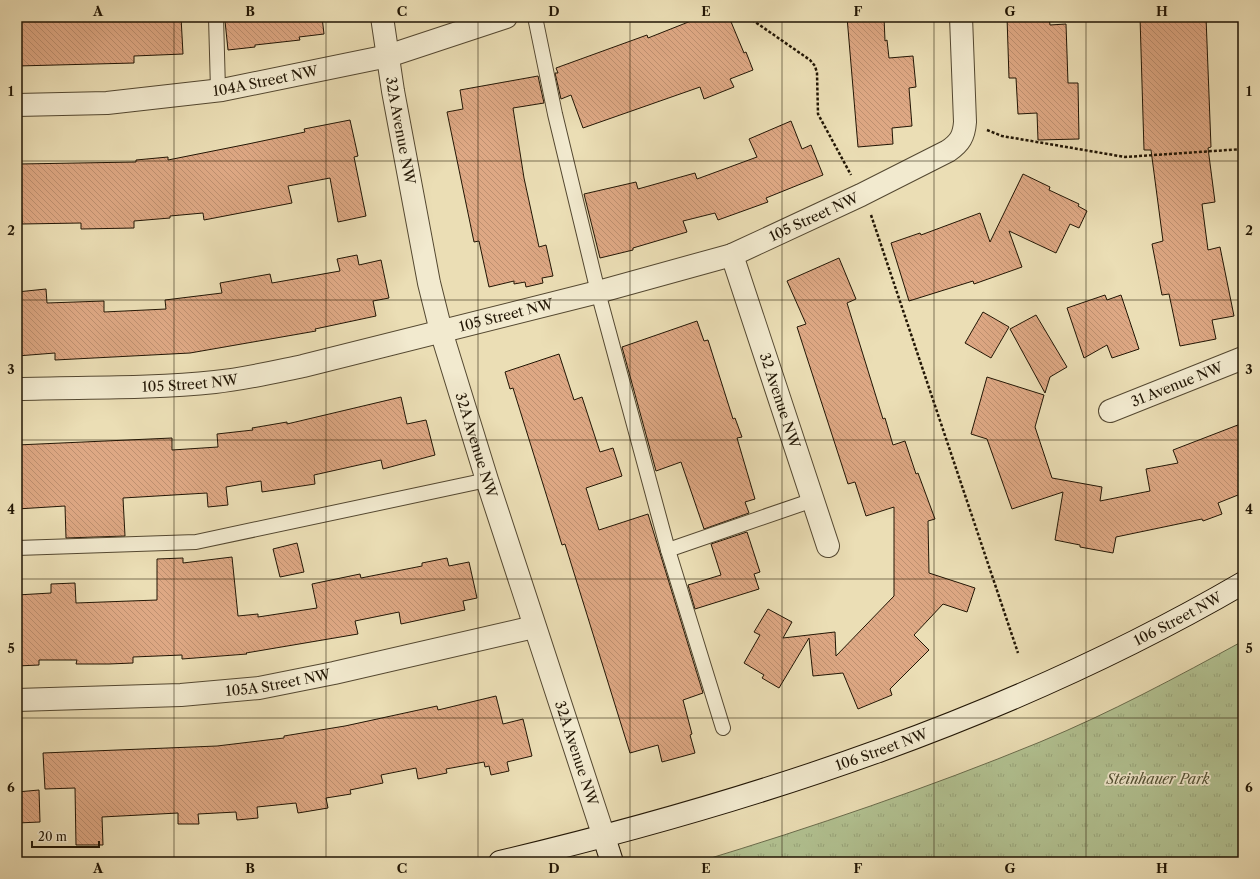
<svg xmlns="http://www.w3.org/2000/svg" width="1260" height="879" font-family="'Libre Caslon Text',serif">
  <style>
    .park { fill: url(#park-tufts); stroke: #6a6c4c }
    .building { fill: url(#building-back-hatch); stroke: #221605 }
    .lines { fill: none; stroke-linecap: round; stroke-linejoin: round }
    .lane-casing { stroke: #544831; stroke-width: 16 }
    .street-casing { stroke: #544831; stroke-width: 24 }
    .secondary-casing { stroke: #221605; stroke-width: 24 }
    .path { stroke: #221605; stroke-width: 2.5; stroke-dasharray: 3 2; stroke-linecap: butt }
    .lane { stroke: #f2eacf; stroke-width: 14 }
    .street { stroke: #f2eacf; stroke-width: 22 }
    .secondary { stroke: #f2eacf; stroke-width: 22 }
    .grid { fill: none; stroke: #221605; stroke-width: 1; stroke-opacity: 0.55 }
    .labels { text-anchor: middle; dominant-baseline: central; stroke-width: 3.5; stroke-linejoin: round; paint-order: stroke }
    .street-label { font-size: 14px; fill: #221605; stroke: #f2eacf }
    .park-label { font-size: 14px; font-style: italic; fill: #545236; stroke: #f2eacf }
    .neatline { fill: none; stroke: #221605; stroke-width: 1.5 }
    .grid-label { font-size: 13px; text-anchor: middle; font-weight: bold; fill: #221605 }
  </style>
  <defs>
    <pattern id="park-tufts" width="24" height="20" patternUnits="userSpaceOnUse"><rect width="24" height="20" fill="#b2c292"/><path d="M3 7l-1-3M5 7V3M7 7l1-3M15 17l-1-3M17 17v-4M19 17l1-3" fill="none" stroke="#99a67c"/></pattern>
    <pattern id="building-back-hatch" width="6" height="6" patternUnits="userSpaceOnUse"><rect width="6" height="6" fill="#dea884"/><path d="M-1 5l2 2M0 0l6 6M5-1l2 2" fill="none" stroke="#be9070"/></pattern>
  </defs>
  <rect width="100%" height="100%" fill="#ebdeb5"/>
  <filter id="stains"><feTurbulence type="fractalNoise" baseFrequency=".005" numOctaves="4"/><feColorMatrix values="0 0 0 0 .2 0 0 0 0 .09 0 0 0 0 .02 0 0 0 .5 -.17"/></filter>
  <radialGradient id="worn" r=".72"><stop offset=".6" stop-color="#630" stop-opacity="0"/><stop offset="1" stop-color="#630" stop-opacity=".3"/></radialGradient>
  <!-- park -->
  <path class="park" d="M1243,641v221h-545c115,-35 230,-74 342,-120 70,-29 137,-65 203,-101z"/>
  <!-- building -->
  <g class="building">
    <path d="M17,17h164l2,37 -49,2v7l-117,3z"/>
    <path d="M253,17h69l2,17 -25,3 1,3 -45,5v2l-27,3 -3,-29z"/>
    <path d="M701,17h28l15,36 2,-1 7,18 -23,9 4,8 -30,12 -4,-12 -117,41 -12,-33 -10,4 -6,-26h3l-2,-5 91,-33 1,3z"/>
    <path d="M847,17h37l1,24 2,-1 2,18 24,-2 3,31 -7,1 3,38 -20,2 1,16 -35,3z"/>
    <path d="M1007,17h42l1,8 16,-1 2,59h10l1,56 -41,1 -1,-27 -19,1 -2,-36h-7z"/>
    <path d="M1140,17h66l5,130 -3,1 7,54 -13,2 6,46 12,-3 14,69 -22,4 4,19 -36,7 -11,-52 -7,1 -10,-51 11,-3 -12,-91h-7z"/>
    <path d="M538,76l6,27 -31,5 11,70 15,69 7,-2 7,31 -11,2 1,5 -17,4 -1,-5 -11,2v-3l-25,6 -10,-46 -5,1 -27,-130 16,-3 -3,-19z"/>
    <path d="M350,120l8,36 -4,1 12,59 -28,6 -8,-44 -42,8 4,17 -88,17 -1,-7 -33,3v2l-36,3v7l-53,1v-6l-59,1 -2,-60 116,-2v-2l32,-3v3l80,-16 57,-12 -1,-3z"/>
    <path d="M791,121l11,28 9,-4 12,30 -57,23 2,4 -50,18 -3,-7 -32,8 4,11 -54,16v2l-33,8 -16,-64 52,-12 2,7 57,-16 2,6 60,-22 -8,-18z"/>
    <path d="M1023,174l27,13 -1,3 30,14 -1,2 9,5 -8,17 -9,-4 -14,29 -47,-22 13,36 -48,17 -1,-3 -64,20 -18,-58 29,-10 1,2 59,-22 10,29z"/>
    <path d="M357,255l2,10 22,-5 8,38 -16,3 3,15 -61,13 1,2 -126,22 -135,7v-7l-38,3v-64l29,-3 1,14 57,-2v11l62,-3 -1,-9 57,-7 -2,-10 50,-9 2,9 68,-12 -3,-12z"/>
    <path d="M839,258l17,41 -9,4 36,116 2,-1 8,27 12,-4 11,33 2,-1 17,46 -7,2 1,52 46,15 -8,24 -24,-8 -29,31 15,15 -39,39 2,6 -34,14 -15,-36 -30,3 -4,-38 -30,50 -17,-10 2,-3 -20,-12 16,-28 -6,-3 14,-23 24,13 -9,16 52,-6 1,24 58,-60v-89l-28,9 -11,-34 -7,2 -51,-157 9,-3 -19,-43z"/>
    <path d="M1105,295l2,5 14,-5 18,54 -27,9 -5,-13 -23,13 -17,-50z"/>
    <path d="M983,312l26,15 -18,31 -26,-15z"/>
    <path d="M1036,315l31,52 -17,10 -5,16 -35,-64z"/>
    <path d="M697,321l7,20 4,-1 25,79 2,-1 7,19 -5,1 18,61 -10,3 4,11 -45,16 -23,-67 -25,9 -34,-124z"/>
    <path d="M559,354l15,46 8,-3 18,55 13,-4 9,28 -36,12 13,42 49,-16 55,179 -20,7 9,34 -2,1 5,18 -33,9 -4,-17 -28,8 -65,-209 -3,1 -49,-157 -3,1 -5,-17z"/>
    <path d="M987,377l57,18 -9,32 17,51 50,9 -2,14 50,-10 -4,-22 32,-6 -5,-13 70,-27v70l-25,10 4,11 -19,7 -1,-2 -86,18 -3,16 -33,-6v-2l-25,-5 8,-48 -51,17 -25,-70 -16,-5z"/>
    <path d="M401,397l6,27 19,-4 9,35 -52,14 -2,-9 -67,15 1,9 -53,8 -1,-11 -35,6 2,18 -20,2 -1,-14 -84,5 2,38 -59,2 -1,-32 -48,3v-64l155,-7v12l46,-3 -1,-13 36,-4 -1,-2 35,-6v2z"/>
    <path d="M747,532l13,40 -6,2 5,15 -64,20 -7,-24 33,-10 -10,-31z"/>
    <path d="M297,543l7,29 -24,5 -7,-28z"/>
    <path d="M232,557l6,59 20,-2v3l59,-9 -5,-24 48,-10 1,4 61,-12v-3l25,-5 2,8 20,-4 8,36 -14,3 2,9 -64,14 -2,-12 -44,9 3,13 -112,19 1,1 -65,5v-4l-49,2v6l-24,1h-33l1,-4h-38v5l-22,1v-71l34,-2v-9l24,-1 1,20 81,-3v-41l26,-1v5z"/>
    <path d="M496,696l7,28 20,-5 9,37 -25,6 2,9 -18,4 -2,-9 -4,1 -1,-5 -38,7 1,4 -29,6 -2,-11 -35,7 2,8 -33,7 1,4 -25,4 2,10 -30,5 -2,-10 -39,4 1,11 -21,2 -1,-8 -38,2 1,10h-21v-11l-76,4 1,28h-27l-1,-57 -30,1 -2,-36 174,-7 67,-8v-2l61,-10 92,-20 1,4z"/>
    <path d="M39,790l1,32 -23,1v-31z"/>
  </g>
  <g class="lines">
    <defs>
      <g id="lane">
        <path d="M216,17l2,73"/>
        <path d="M535,17l20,97 43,178 70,258 55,178"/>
        <path d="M17,548l179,-6 291,-62"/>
        <path d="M668,550l145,-50"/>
      </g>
      <g id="street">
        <path id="s1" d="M382,17l11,74 36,192 12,48 46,149 117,357"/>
        <path id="s2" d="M17,105l90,-2 115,-13 166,-34 118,-39"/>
        <path id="s3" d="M732,255l96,291"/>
        <path id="s4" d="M17,389c66,-2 133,0 198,-7 30,-3 59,-10 88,-16l295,-74 134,-37 129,-60 87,-44c12,-8 16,-15 17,-29l-4,-105"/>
        <path id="s5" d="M1110,411l133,-53"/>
        <path id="s6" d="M17,700l164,-5 78,-7 75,-15 200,-46"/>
      </g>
      <g id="secondary">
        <path d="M604,837l8,25"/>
        <path id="s7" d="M500,862c257,-61 513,-145 743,-279"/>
      </g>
    </defs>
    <!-- lane casing -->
    <use href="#lane" class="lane-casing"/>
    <!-- street casing -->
    <use href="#street" class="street-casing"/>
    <!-- secondary casing -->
    <use href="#secondary" class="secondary-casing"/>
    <!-- path -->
    <g class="path">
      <path d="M748,17l62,43 5,6 2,7 1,41 33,61"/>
      <path d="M987,130l15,6 123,21 118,-8"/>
      <path d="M871,215l147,438"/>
    </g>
    <!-- lane -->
    <use href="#lane" class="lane"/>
    <!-- street -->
    <use href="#street" class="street"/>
    <!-- secondary -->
    <use href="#secondary" class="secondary"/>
  </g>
  <!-- grid -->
  <path class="grid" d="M174,17v845M326,17v845M478,17v845M630,17v845M782,17v845M934,17v845M1086,17v845M17,161h1226M17,300h1226M17,440h1226M17,579h1226M17,718h1226"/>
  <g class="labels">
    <!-- street labels -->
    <g class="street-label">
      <text stroke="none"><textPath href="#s2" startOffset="250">104A Street NW</textPath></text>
      <text stroke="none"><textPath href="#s1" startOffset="115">32A Avenue NW</textPath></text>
      <text stroke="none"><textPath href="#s4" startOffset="821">105 Street NW</textPath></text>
      <text stroke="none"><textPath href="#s4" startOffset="497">105 Street NW</textPath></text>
      <text stroke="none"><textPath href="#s4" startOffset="173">105 Street NW</textPath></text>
      <text stroke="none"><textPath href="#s5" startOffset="72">31 Avenue NW</textPath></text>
      <text stroke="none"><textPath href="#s3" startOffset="153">32 Avenue NW</textPath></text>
      <text stroke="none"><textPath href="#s1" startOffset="439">32A Avenue NW</textPath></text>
      <text stroke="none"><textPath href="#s7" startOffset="722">106 Street NW</textPath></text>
      <text stroke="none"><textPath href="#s6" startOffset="262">105A Street NW</textPath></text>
      <text stroke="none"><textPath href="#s7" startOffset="398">106 Street NW</textPath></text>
      <text stroke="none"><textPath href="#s1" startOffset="763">32A Avenue NW</textPath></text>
    </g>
    <!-- park labels -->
    <g class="park-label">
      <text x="1158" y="779">Steinhauer Park</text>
    </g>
  </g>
  <!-- margin -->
  <rect width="1260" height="879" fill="none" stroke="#ebdeb5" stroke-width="44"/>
  <!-- scale -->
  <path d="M32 841v6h67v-6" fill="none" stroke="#221605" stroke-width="2"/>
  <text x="38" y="841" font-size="12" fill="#221605" stroke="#f2eacf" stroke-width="3" paint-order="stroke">20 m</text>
  <rect x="22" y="22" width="1216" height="835" class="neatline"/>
  <g class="grid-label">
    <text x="98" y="16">A</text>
    <text x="250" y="16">B</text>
    <text x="402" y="16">C</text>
    <text x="554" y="16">D</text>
    <text x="706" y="16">E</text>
    <text x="858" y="16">F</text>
    <text x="1010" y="16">G</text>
    <text x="1162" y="16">H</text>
    <text x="11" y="96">1</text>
    <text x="1249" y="96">1</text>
    <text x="11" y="235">2</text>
    <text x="1249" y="235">2</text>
    <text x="11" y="374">3</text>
    <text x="1249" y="374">3</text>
    <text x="11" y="514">4</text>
    <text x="1249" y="514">4</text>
    <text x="11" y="653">5</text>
    <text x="1249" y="653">5</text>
    <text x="11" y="792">6</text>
    <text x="1249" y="792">6</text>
    <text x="98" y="873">A</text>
    <text x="250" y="873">B</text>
    <text x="402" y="873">C</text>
    <text x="554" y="873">D</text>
    <text x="706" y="873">E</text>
    <text x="858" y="873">F</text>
    <text x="1010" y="873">G</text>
    <text x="1162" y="873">H</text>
  </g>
  <rect width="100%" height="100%" filter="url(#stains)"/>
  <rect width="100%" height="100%" fill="url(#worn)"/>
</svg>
